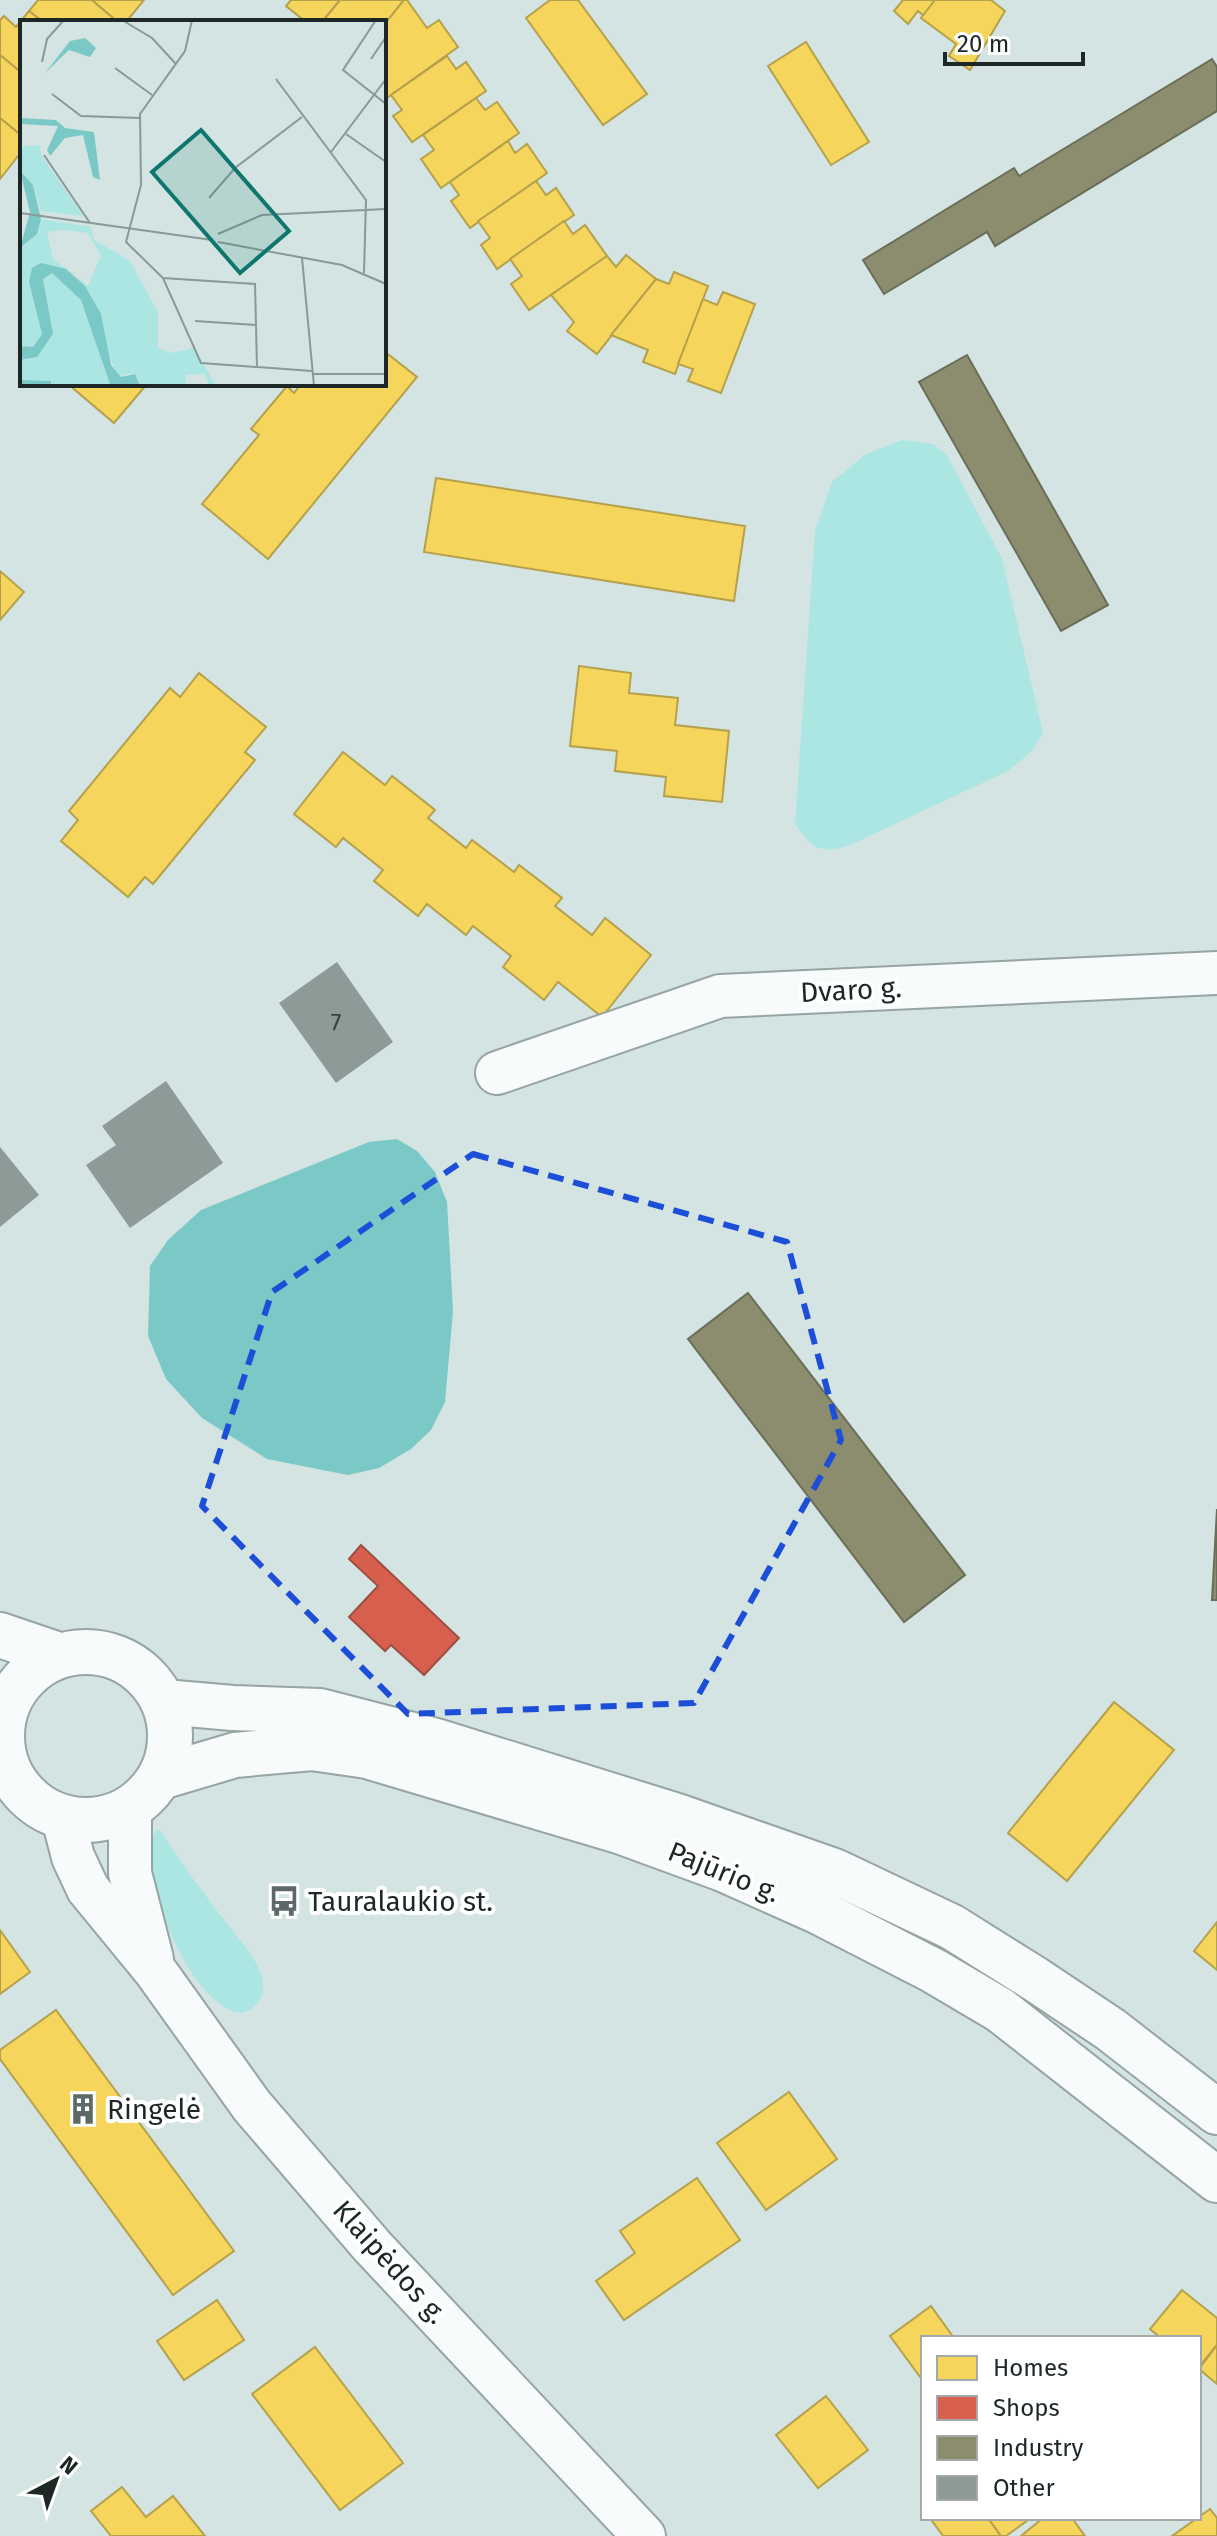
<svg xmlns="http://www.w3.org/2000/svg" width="1217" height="2536" font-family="'Fira Sans',sans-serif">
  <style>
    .green { fill: #abe6e3 }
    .water { fill: #7ac9c6 }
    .homes { fill: #f6d55c; stroke: #b5a14c; stroke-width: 2 }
    .shops { fill: #d6604d; stroke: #9e4f41; stroke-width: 2 }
    .industry { fill: #8c8c6e; stroke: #6a6e58; stroke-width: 2 }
    .building { fill: #8d9a98 }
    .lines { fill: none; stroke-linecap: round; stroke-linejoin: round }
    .minor-casing { stroke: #96a4a2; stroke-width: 46 }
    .secondary-casing { stroke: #96a4a2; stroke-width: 48 }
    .minor { stroke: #f8fbfb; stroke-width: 42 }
    .secondary { stroke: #f8fbfb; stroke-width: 44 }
    .marked { fill: none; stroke: #1d4ed8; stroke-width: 6; stroke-dasharray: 16 10; stroke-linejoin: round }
    .labels { text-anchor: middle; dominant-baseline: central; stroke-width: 8; stroke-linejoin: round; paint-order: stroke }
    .number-label { font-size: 24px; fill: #384442 }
    .street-label { font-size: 28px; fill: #1c2726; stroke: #fff }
    .poi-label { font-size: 28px; fill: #1c2726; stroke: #fff; text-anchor: start }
    .inset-river { fill: none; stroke: #7ac9c6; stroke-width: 4 }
    .inset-road { fill: none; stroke: #8a9897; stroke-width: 2 }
    .view { fill: #0f766e; fill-opacity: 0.15; stroke: #0f766e; stroke-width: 4 }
    .inset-edge { fill: none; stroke: #1c2726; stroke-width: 4 }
  </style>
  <rect width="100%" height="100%" fill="#d3e4e2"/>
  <!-- green -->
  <g class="green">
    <path d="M902,440l31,4 14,11 55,104 41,174 -11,18 -24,20 -160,75c-29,8 -37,2 -53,-22l20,-293 17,-49 34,-28z"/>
    <path d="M160,1830c21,33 44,64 68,95 16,21 55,60 23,84 -7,5 -16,4 -23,0 -42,-23 -73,-103 -77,-149 -1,-5 -3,-13 -1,-18 1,-4 4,-7 6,-11z"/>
  </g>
  <!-- water -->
  <path class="water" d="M397,1139l20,12 18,21 12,30 6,109 -8,91 -14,28 -20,19 -32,19 -31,7 -81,-16 -65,-41 -36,-39 -18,-43 2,-70 18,-26 33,-30 168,-68z"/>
  <!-- homes -->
  <g class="homes">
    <path d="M38,0h54l26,22h-75l-14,-11z"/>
    <path d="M92,0h52l-18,22h-8z"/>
    <path d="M291,0h49l-18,22h-16l-20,-16z"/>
    <path d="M340,0h64l-20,25v-3h-62z"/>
    <path d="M404,0h3l20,28 12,-8 19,27 -74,53v-75z"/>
    <path d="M550,0h28l69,94 -44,31 -77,-107z"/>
    <path d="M903,0h32l-11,16 -6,-5 -10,13 -14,-13z"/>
    <path d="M935,0h56l14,11 -35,59 -21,-14 7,-12 -35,-26z"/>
    <path d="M29,11l14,11h-21v51l-22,-18v-35l4,-4 12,11z"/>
    <path d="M806,42l63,100 -38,23 -63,-99z"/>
    <path d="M0,55l22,18v63l-22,-18z"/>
    <path d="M447,56l9,13 10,-7 20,29 -74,51 -19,-26 9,-6 -11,-15z"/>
    <path d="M476,98l9,12 12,-8 22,31 -78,55 -20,-29 13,-9 -11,-15z"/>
    <path d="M0,118l22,18v15l-22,28z"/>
    <path d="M508,141l7,12 12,-9 20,29 -77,55 -19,-27 8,-6 -9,-13z"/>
    <path d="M536,181l10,14 10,-7 18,27 -77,54 -16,-24 9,-7 -12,-17z"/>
    <path d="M564,221l9,13 12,-9 22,31 -78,54 -18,-26 11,-8 -12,-17z"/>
    <path d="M626,255l30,24 -59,75 -30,-23 7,-9 -23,-27 56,-39 9,11z"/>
    <path d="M674,272l34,14 -33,88 -32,-12 5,-12 -37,-15 45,-56 13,5z"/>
    <path d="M723,292l32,12 -34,89 -33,-12 5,-12 -15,-5 25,-65 14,6z"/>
    <path d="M384,351l33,26 -149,182 -66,-55 57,-69 -8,-6 36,-43 7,7 7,-9h83z"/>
    <path d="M68,384h79l-33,39z"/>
    <path d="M436,478l309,48 -11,75 -310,-49z"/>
    <path d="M0,571l24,21 -24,28z"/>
    <path d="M579,666l52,7 -2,20 49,5 -3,27 54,6 -7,71 -58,-6 2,-19 -51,-6 2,-20 -47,-5z"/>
    <path d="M199,673l67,54 -21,25 10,8 -102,124 -8,-7 -17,20 -67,-56 17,-21 -9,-9 101,-123 10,9z"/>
    <path d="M343,752l42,33 7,-9 43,34 -7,8 38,30 6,-8 42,32 5,-7 43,33 -7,8 37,29 13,-17 46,37 -49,62 -44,-35 -14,18 -41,-33 8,-11 -38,-30 -7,9 -39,-31 -9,12 -44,-35 9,-11 -40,-32 -7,9 -42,-33z"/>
    <path d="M1114,1702l60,48 -107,131 -59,-48z"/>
    <path d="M1217,1922v48l-23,-19z"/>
    <path d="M0,1930l30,42 -30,22z"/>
    <path d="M56,2010l178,241 -61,44 -173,-236v-9z"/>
    <path d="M789,2092l48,67 -71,51 -49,-67z"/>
    <path d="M697,2178l43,62 -116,80 -28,-39 39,-28 -15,-22z"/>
    <path d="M1182,2290l35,28v27l-18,22v-29h-38l-11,-9z"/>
    <path d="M217,2300l27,40 -60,40 -27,-39z"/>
    <path d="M931,2306l23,32h-31v43l-33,-45z"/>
    <path d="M1217,2345v39l-18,-15z"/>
    <path d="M315,2347l88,116 -63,47 -88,-116z"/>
    <path d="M826,2396l42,54 -50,38 -42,-53z"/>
    <path d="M122,2487l24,30 27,-21 32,40h-94l-20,-25z"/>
    <path d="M1210,2509l7,9v18h-45z"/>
    <path d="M930,2518h58l13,18h-58z"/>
    <path d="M988,2518h43l-25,18h-5z"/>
    <path d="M1043,2518h29l13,18h-64z"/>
  </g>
  <!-- shops -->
  <path class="shops" d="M361,1545l98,93 -35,37 -33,-30 -6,6 -36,-34 29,-31 -29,-27z"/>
  <!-- industry -->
  <g class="industry">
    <path d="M1212,59l5,8v44l-222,135 -8,-14 -103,62 -21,-34 151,-92 5,8z"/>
    <path d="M967,355l141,250 -47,26 -142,-249z"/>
    <path d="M748,1293l217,282 -61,47 -216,-283z"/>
    <path d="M1217,1509v91h-5z"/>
  </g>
  <!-- building -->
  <g class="building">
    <path d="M337,962l56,80 -57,41 -57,-80z"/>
    <path d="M166,1081l57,82 -93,65 -44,-63 30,-20 -14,-19z"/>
    <path d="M0,1147l39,48 -39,32z"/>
  </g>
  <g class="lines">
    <defs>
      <g id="minor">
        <path d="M497,1073l223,-77 497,-23"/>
        <path d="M130,1809v64l22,86"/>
        <path d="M63,1818l10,39 15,32 68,83 96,134 120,140 272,290"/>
      </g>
      <g id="secondary">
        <path d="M0,1635l59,20"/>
        <circle cx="86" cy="1736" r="84"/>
        <path d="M164,1702l69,6 87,3 116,30 241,75 157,55 118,56 83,52 75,50 107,83"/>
        <path d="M161,1777l74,-22 77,-7 55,8 255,76 101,37 94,42 117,60 66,39 217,170"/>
      </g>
    </defs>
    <!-- minor casing -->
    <use href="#minor" class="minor-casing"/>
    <!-- secondary casing -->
    <use href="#secondary" class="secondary-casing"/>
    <!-- minor -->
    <use href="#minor" class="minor"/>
    <!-- secondary -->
    <use href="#secondary" class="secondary"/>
  </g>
  <!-- marked area -->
  <path class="marked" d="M473,1154l314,88 54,198 -147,263 -286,11 -206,-208 70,-214z"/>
  <!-- icons -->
  <defs>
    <symbol id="bus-bare" viewBox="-9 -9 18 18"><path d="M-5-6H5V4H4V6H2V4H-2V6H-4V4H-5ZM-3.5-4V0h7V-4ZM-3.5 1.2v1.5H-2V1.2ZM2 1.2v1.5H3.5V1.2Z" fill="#5c6968" stroke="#fff" stroke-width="2.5" paint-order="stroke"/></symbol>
    <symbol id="building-bare" viewBox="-9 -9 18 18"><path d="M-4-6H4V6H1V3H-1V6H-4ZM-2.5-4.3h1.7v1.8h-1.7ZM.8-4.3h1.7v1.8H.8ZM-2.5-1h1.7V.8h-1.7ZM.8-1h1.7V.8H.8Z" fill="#5c6968" stroke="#fff" stroke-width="2.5" paint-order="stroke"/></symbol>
  </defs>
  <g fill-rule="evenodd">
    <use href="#bus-bare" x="262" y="1879" width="44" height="44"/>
    <use href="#building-bare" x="61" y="2087" width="44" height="44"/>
  </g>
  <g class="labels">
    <!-- number labels -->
    <g class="number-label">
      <text x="336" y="1023">7</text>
    </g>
    <!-- street labels -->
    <g class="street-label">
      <text transform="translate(851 990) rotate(-3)">Dvaro g.</text>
      <text transform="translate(724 1872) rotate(22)">Pajūrio g.</text>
      <text transform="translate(390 2262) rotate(48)">Klaipėdos g.</text>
    </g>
    <!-- poi labels -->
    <g class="poi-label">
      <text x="308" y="1901">Tauralaukio st.</text>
      <text x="107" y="2109">Ringelė</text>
    </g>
  </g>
  <!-- overview -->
  <g transform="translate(20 20)">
    <rect width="366" height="366" fill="#d3e4e2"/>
    <path d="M19,125l3,11 41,60 -42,-5 -8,-26 -13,-14v-24zM21,199l50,8 3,13 36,21 28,51v36l12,5 24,-5 22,38h-7l-4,-12 -19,1 -1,11h-45l-7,-13 -15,3 -10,-22 -7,-40 -29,-42 -40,-4 -3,14 13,52 -9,13 -13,-1v-97l17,-15zM43,210l25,3 13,23 -13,30 -35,-27 -6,-27zM32,253l29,27 30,86 -91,-1v-25l17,-3 16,-23 -10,-55z" fill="#abe6e3" fill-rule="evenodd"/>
    <path d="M65,18l11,10 -6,9 -21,-7 -24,23 25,-32zM0,98l36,2 9,8 29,4 6,48 -7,-3 -10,-42 -18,3 -15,18 -3,-6 11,-24 -38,-2zM0,151l13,14 8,34 -4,15 -17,14 10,-36zM21,243l25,6 19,17 16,28 10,51 10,12 14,-3 5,12 -30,-2 -29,-84 -29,-27 -9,6 10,55 -16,23 -17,3v-14l13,1 9,-13 -13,-52 3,-14z" fill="#7ac9c6"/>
    <path class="inset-river" d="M0,362l31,1"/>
    <path class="inset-road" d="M102,0l30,18 24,26M172,0l-7,31 -45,63 1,71 -15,57 37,36 38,85 111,8M356,0l-33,50 43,34M351,39l15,-22M22,42l5,-23 17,-19M95,48l37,27M256,59l90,121 -2,73M32,74l29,22 59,2M326,114l40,28M311,132l55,-73M24,135l46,68M189,178l26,-30 67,-51M0,193l192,27M198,214l44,-19 124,-6M198,222l124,23 44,19M282,238l12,128M143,258l92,6 2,83M175,301l61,4M293,354h73"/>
    <path class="view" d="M181,110l88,101 -49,42 -88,-101z"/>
    <rect width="366" height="366" class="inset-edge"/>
  </g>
  <!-- legend -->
  <rect x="921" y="2336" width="280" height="184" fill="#ffffff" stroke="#a4a9a8" stroke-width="2"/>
  <rect x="937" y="2356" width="40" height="24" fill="#f6d55c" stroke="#a4a9a8" stroke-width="2"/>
  <text x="993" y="2376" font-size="24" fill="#1c2726">Homes</text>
  <rect x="937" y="2396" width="40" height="24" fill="#d6604d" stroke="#a4a9a8" stroke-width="2"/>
  <text x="993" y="2416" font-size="24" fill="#1c2726">Shops</text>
  <rect x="937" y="2436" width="40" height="24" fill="#8c8c6e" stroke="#a4a9a8" stroke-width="2"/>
  <text x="993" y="2456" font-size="24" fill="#1c2726">Industry</text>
  <rect x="937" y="2476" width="40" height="24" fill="#8d9a98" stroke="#a4a9a8" stroke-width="2"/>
  <text x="993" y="2496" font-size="24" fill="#1c2726">Other</text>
  <!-- north arrow -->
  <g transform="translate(56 2480) rotate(41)" stroke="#ffffff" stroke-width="6" paint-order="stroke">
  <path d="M0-6L14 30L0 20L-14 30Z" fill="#1c2726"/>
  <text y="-12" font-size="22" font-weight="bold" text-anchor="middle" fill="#1c2726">N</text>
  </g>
  <!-- scale -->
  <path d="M945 52v12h138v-12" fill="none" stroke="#1c2726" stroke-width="4"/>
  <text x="957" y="52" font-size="24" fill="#1c2726" stroke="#ffffff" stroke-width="6" paint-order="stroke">20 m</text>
</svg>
